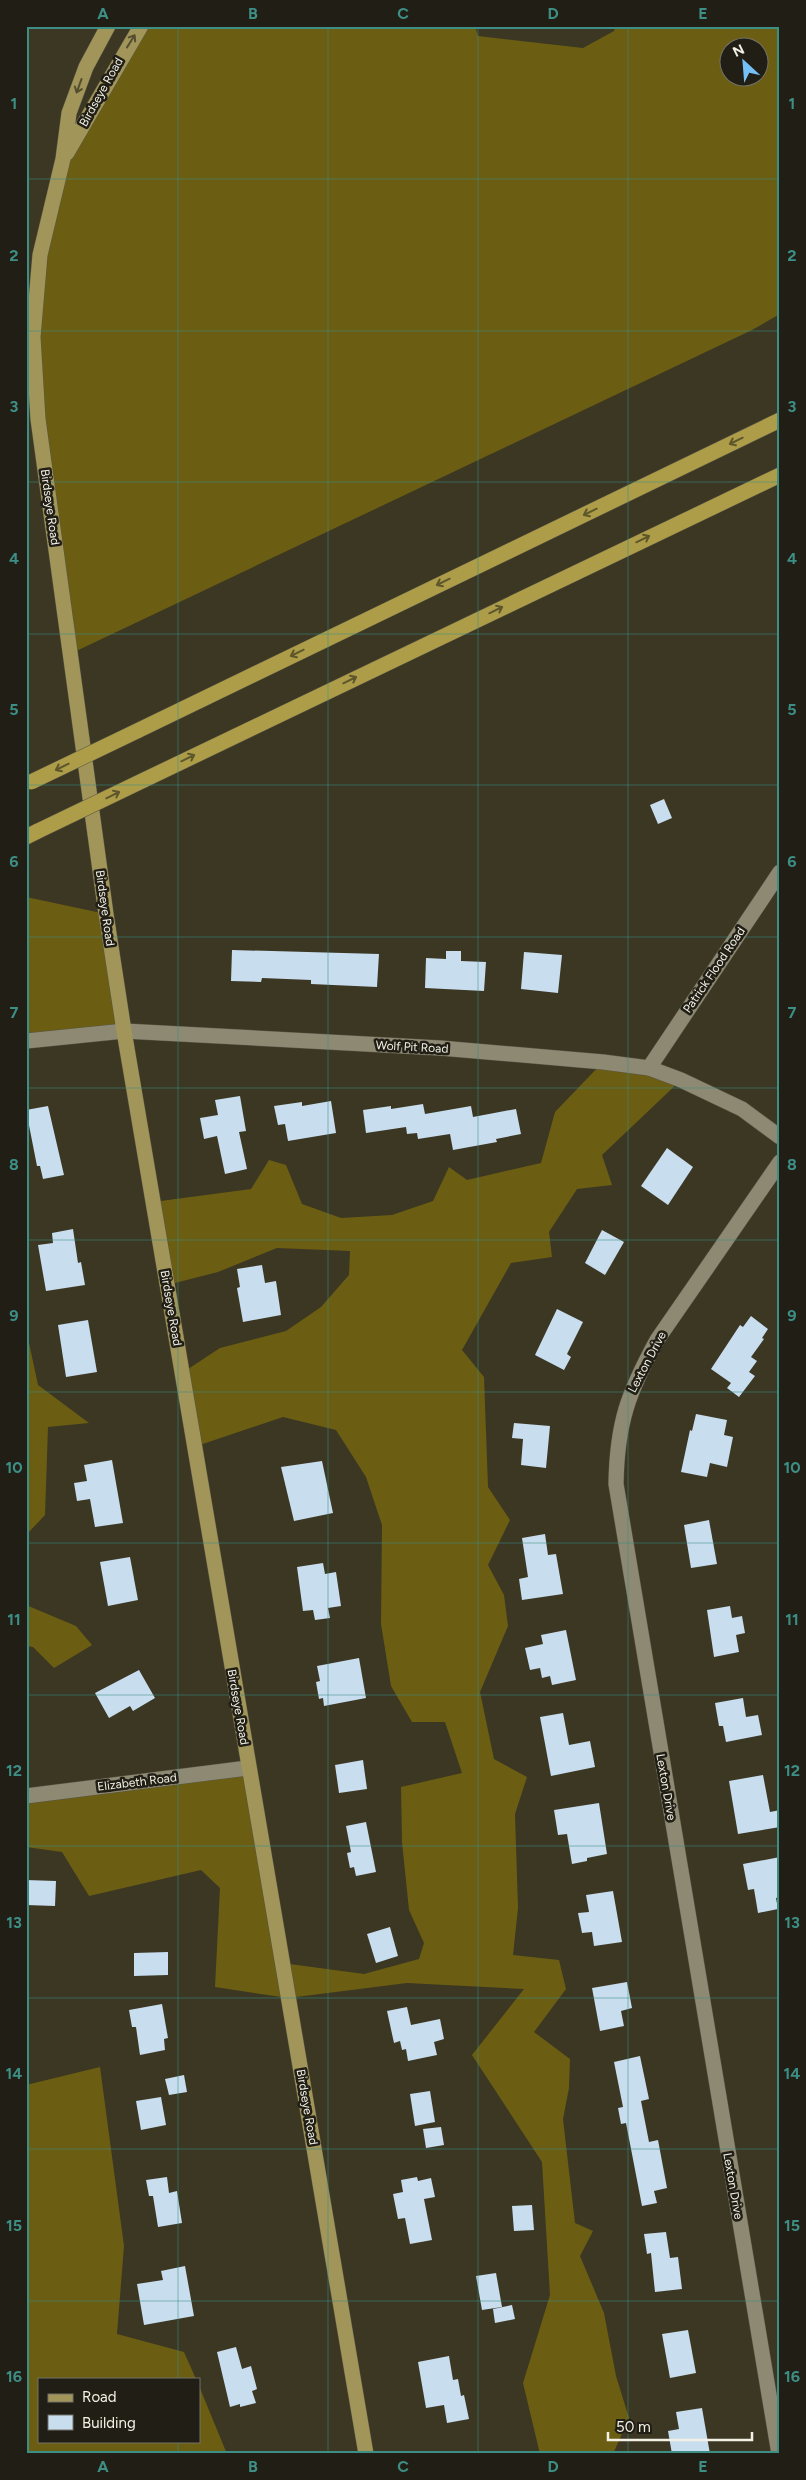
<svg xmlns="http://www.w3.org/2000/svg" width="806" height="2480" font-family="Figtree,sans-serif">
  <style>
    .forest { fill: #6b5e12; fill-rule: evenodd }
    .building { fill: #c8ddee }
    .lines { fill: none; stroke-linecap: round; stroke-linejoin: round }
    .minor-casing { stroke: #585544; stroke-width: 16 }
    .major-casing { stroke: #585544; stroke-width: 16 }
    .highway-casing { stroke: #585544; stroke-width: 16 }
    .minor { stroke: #8e8973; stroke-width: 15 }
    .major { stroke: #a19559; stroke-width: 15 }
    .highway { stroke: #ad9d48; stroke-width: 15 }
    .highway-bridge-casing { stroke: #585544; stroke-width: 16; stroke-linecap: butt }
    .highway-bridge { stroke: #ad9d48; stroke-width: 15 }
    .oneway { stroke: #544e30 }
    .oneway2 { stroke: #5f572c }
    .grid { fill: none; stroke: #3d8f86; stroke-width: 1; stroke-opacity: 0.55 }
    .labels { text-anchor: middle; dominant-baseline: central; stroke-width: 5; stroke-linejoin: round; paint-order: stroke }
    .street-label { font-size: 12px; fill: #f3f1e5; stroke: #201e15 }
    .neatline { fill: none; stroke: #3d8f86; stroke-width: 2 }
    .grid-label { font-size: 16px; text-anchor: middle; font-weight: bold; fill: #3d8f86 }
  </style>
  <rect width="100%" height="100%" fill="#3b3723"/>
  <!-- forest -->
  <g class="forest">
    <path d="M141,26h334l3,10 105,12 31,-17 2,-5h164v288l-28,16 -682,324 -37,-317 30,-178zM728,48h30v30h-30z"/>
    <path d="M26,897l80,17 18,117 -98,10z"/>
    <path d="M603,1062l78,18 -79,75 10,30 -35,4 -28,43 3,25 -41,6 -49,87 22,27 4,110 22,33 -22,45 16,30 4,31 -28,66 14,67 33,18 -12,37 3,94 -5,47 46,5 7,29 -32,43 36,27 -1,29 -6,31 12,104 18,8 -13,25 24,57 12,63 13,42 -16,36h-73l-17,-71 27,-88 -8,-133 -70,-107 52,-66 -117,-6 -119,15 -73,-11 5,-99 -19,-18 -112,26 -27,-44 -36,-5v-51l222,-28 34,195 82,11 55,-15 5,-16 -15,-33 -7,-68 -1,-55 61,-14 -17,-51h-33l-21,-36 -10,-62 1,-99 -16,-48 -30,-47 -53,-13 -89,30 -12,-74 38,-25 66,-17 35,-24 28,-32 1,-24 -73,-3 -59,24 -51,13 -14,-83 98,-13 18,-29 17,5 16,39 39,14 51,-3 41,-14 16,-34 18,13 74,-17 14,-51z"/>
    <path d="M26,1329l12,56 51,38 -41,4 -3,88 -19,20z"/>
    <path d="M26,1605l50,21 16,19 -38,23 -21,-21 -7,-1z"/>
    <path d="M100,2067l24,179 -7,88 67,18 12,27h-157v62h160v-55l28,68h-201v-369z"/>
  </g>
  <!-- building -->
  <g class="building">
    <path d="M664,799l8,19 -14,6 -8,-19z"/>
    <path d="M232,950l147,4 -2,33 -66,-3v-4l-49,-2 -1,4 -30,-1z"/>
    <path d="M446,951h15v10l25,1 -2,29 -59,-3 1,-30 20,1z"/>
    <path d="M524,952l38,3 -4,38 -37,-4z"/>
    <path d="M240,1096l6,35 -7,1 8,37 -22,5 -8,-38 -13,3 -4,-21 18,-3 -3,-15z"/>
    <path d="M331,1101l5,32 -48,8 -3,-17 -7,1 -4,-19 28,-4v4z"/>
    <path d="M423,1104l2,10 46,-8 2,11 43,-8 5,25 -25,5 1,3 -44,8 -3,-16 -32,5 -1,-6 -10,1 -1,-7 -40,6 -3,-23 28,-4v3z"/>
    <path d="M48,1106l16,69 -21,4 -3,-13h-3l-11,-56z"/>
    <path d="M667,1148l26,19 -25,38 -27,-19z"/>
    <path d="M73,1229l5,34 3,-1 4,23 -39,6 -8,-46 15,-2 -1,-10z"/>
    <path d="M602,1230l22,12 -19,33 -20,-12z"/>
    <path d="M262,1265l3,18 11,-2 5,34 -38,7 -6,-34 3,-1 -3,-18z"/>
    <path d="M557,1309l26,13 -16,32 4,3 -7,13 -29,-15z"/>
    <path d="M751,1316l17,13 -6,9 2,1 -13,18 6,4 -8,11 6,4 -16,21 -12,-9 4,-5 -20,-14 29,-44 3,2z"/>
    <path d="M88,1320l9,52 -31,5 -8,-52z"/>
    <path d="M696,1414l31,6 -3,15 9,2 -6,30 -17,-4 -3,14 -26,-5 9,-42 2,1z"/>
    <path d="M514,1423l36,3 -4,42 -25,-3 2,-26 -11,-1z"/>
    <path d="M112,1460l11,63 -28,4 -5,-28 -13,2 -3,-18 13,-2 -3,-16z"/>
    <path d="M322,1461l11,52 -39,8 -13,-54z"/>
    <path d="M709,1520l8,44 -26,4 -7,-43z"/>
    <path d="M545,1534l3,21 8,-1 7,40 -41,6 -3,-21 9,-2 -6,-39z"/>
    <path d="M130,1557l8,43 -30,6 -8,-44z"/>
    <path d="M323,1563l2,11 11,-2 5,34 -13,2 2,10 -15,2 -2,-10 -10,1 -6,-44z"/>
    <path d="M730,1606l2,12 10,-2 3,17 -9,2 3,17 -25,5 -7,-47z"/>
    <path d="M566,1630l10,50 -24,5 -2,-9 -8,2 -2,-10 -10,2 -5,-22 18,-4 -2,-9z"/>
    <path d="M359,1658l7,40 -42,8 -1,-8 -4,1 -3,-17 4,-1 -3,-15z"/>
    <path d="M139,1670l16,28 -22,13 -3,-5 -21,12 -14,-25z"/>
    <path d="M743,1698l3,19 12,-2 4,20 -36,7 -3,-16h-4l-4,-23z"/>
    <path d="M563,1713l6,32 21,-4 5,26 -44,9 -11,-59z"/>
    <path d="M363,1760l4,29 -28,4 -4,-28z"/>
    <path d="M763,1775l7,37 10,-2v17l-42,7 -9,-53z"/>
    <path d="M599,1803l8,51 -20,4v3l-15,3 -5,-30 -9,1 -4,-25z"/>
    <path d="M366,1822l10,50 -20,4 -2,-9 -4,1 -3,-15 4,-1 -5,-26z"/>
    <path d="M780,1857v40l-4,1 2,11 -20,4 -4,-24 -6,1 -5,-26z"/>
    <path d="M26,1880l30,1 -1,25 -29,-1z"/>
    <path d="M613,1891l9,51 -28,4 -2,-14 -10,1 -4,-20 11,-1 -3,-17z"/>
    <path d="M390,1927l8,29 -22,7 -9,-29z"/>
    <path d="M168,1952v23l-34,1v-23z"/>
    <path d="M627,1982l5,26 -11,3 3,15 -24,5 -8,-43z"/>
    <path d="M162,2004l6,34 -4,1 1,11 -25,5 -4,-28h-4l-3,-17z"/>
    <path d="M407,2007l4,18 29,-6 4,20 -10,3 3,13 -29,6 -2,-12 -4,1 -2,-9 -6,2 -7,-32z"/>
    <path d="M640,2056l9,43 -8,2 8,41 9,-2 9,48 -13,3 3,12 -15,3 -16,-83 -5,1 -3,-16 5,-1 -9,-45z"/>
    <path d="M184,2075l3,17 -18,3 -4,-16z"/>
    <path d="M430,2091l5,31 -20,4 -5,-32z"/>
    <path d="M161,2097l5,28 -25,5 -5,-29z"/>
    <path d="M441,2127l3,18 -18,3 -3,-19z"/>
    <path d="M167,2177l2,16 8,-2 5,32 -24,4 -5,-31h-4l-3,-16z"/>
    <path d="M417,2177l1,4 13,-3 4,19 -11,2 8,41 -22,4 -5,-26 -7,1 -5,-25 10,-2 -2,-12z"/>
    <path d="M532,2205l2,25 -20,1 -2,-25z"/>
    <path d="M666,2232l4,26 8,-1 4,32 -27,3 -4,-39 -4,1 -3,-20z"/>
    <path d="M185,2266l9,50 -50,9 -7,-41 26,-4 -2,-9z"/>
    <path d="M496,2273l6,34 -20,3 -6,-34z"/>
    <path d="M512,2305l3,14 -20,4 -2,-14z"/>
    <path d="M688,2330l8,43 -26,5 -8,-44z"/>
    <path d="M236,2347l6,22 9,-3 6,23 -5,2 4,12 -16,4v-3l-10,3 -13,-55z"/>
    <path d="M449,2356l4,24 5,-1 3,17 3,-1 5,24 -22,4 -3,-18 -18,3 -8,-46z"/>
    <path d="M702,2408l8,46h-38l-4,-23 11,-2 -3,-17z"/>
  </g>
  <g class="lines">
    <defs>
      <g id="minor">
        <path d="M26,1041l98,-10 316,17 163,14 46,6 32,12 61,29 38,28"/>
        <path d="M649,1068l131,-196"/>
        <path d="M26,1796l222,-28"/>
        <path d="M779,2454l-163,-970c1,-61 12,-91 41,-144l123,-178"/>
      </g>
      <g id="major">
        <path d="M108,26l-22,41 -17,46 -6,46 -23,96 -7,82 5,82 68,495 18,117 242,1423"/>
        <path d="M67,153l74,-127"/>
      </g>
      <g id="highway">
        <path d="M137,731l643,-311"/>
        <path d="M144,780l636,-305"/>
        <path d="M26,837l12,-6"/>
      </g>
    </defs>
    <!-- minor casing -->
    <use href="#minor" class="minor-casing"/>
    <!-- major casing -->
    <use href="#major" class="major-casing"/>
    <!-- highway casing -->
    <use href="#highway" class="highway-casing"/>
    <!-- minor -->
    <use href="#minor" class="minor"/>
    <!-- major -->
    <use href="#major" class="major"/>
    <!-- highway -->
    <use href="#highway" class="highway"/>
    <defs>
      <g id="highway-bridge">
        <path d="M31,782l106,-51"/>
        <path d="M38,831l106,-51"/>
      </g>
    </defs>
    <!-- highway-bridge casing -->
    <use href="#highway-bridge" class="highway-bridge-casing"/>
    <!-- highway-bridge -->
    <use href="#highway-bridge" class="highway-bridge"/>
  </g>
  <!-- one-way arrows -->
  <defs><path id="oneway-shaft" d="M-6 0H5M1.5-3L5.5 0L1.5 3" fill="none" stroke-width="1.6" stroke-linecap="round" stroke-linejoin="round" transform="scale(1.25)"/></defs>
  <g class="oneway">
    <use href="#oneway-shaft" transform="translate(131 41) rotate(-58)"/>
    <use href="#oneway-shaft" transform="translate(79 86) rotate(110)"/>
  </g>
  <g class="oneway2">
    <use href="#oneway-shaft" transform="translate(736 441) rotate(154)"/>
    <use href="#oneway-shaft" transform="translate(590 512) rotate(154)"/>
    <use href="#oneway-shaft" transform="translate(643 539) rotate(-26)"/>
    <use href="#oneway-shaft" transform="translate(443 582) rotate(154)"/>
    <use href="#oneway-shaft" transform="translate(496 610) rotate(-26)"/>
    <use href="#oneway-shaft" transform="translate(297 653) rotate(154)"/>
    <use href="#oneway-shaft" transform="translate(350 680) rotate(-26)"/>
    <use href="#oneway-shaft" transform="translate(188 758) rotate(-26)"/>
    <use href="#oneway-shaft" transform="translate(62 767) rotate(154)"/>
    <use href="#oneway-shaft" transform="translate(113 795) rotate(-26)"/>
  </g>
  <!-- grid -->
  <path class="grid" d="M178,26v2353M328,26v2428M478,26v2428M628,26v2428M26,179h754M26,331h754M26,482h754M26,634h754M26,785h754M26,937h754M26,1088h754M26,1240h754M26,1392h754M26,1543h754M26,1695h754M26,1846h754M26,1998h754M26,2149h754M26,2301h754M178,2441v13"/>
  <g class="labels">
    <!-- street labels -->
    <g class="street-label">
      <text transform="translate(101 92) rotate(-61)">Birdseye Road</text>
      <text transform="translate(50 507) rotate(82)">Birdseye Road</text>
      <text transform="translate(105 908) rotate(82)">Birdseye Road</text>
      <text transform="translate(714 970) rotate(-56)">Patrick Flood Road</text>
      <text transform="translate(412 1047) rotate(3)">Wolf Pit Road</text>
      <text transform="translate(171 1308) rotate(80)">Birdseye Road</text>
      <text transform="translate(647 1362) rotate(-62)">Lexton Drive</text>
      <text transform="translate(238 1707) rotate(80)">Birdseye Road</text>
      <text transform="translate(137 1782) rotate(-7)">Elizabeth Road</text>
      <text transform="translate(666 1787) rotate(80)">Lexton Drive</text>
      <text transform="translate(307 2107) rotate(80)">Birdseye Road</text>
      <text transform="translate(733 2186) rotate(80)">Lexton Drive</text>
    </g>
  </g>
  <!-- border -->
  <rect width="806" height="2480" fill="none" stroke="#201e15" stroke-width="55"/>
  <!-- legend -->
  <rect x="38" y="2378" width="162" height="65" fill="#201e15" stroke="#747268"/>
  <rect x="48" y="2394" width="25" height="8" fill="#a19559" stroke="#747268"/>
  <text x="82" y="2402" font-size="15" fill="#f3f1e5">Road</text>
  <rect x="48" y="2415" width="25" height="15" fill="#c8ddee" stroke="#747268"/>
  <text x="82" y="2428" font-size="15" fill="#f3f1e5">Building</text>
  <!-- north arrow -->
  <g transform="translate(744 62) rotate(334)"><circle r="24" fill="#201e15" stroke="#747268"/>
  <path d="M0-4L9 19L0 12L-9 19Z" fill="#75c0f6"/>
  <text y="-8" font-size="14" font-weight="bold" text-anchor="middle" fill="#f3f1e5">N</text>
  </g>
  <!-- scale -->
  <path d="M608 2432v8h144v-8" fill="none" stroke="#f3f1e5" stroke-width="2.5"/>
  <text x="616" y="2432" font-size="15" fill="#f3f1e5" stroke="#201e15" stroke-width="4" paint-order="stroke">50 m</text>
  <rect x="28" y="28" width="750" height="2424" class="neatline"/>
  <g class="grid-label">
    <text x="103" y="19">A</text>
    <text x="253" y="19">B</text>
    <text x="403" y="19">C</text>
    <text x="553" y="19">D</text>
    <text x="703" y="19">E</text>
    <text x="14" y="109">1</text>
    <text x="792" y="109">1</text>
    <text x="14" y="261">2</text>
    <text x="792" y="261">2</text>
    <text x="14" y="412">3</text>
    <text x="792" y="412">3</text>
    <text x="14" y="564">4</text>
    <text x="792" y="564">4</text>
    <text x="14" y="715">5</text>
    <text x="792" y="715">5</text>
    <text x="14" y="867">6</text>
    <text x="792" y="867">6</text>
    <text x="14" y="1018">7</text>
    <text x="792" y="1018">7</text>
    <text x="14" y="1170">8</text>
    <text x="792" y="1170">8</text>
    <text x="14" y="1321">9</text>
    <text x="792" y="1321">9</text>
    <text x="14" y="1473">10</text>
    <text x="792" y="1473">10</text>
    <text x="14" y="1625">11</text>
    <text x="792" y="1625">11</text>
    <text x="14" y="1776">12</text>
    <text x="792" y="1776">12</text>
    <text x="14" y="1928">13</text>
    <text x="792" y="1928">13</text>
    <text x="14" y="2079">14</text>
    <text x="792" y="2079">14</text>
    <text x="14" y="2231">15</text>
    <text x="792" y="2231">15</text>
    <text x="14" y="2382">16</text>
    <text x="792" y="2382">16</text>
    <text x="103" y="2472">A</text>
    <text x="253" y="2472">B</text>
    <text x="403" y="2472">C</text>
    <text x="553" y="2472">D</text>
    <text x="703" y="2472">E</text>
  </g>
</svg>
